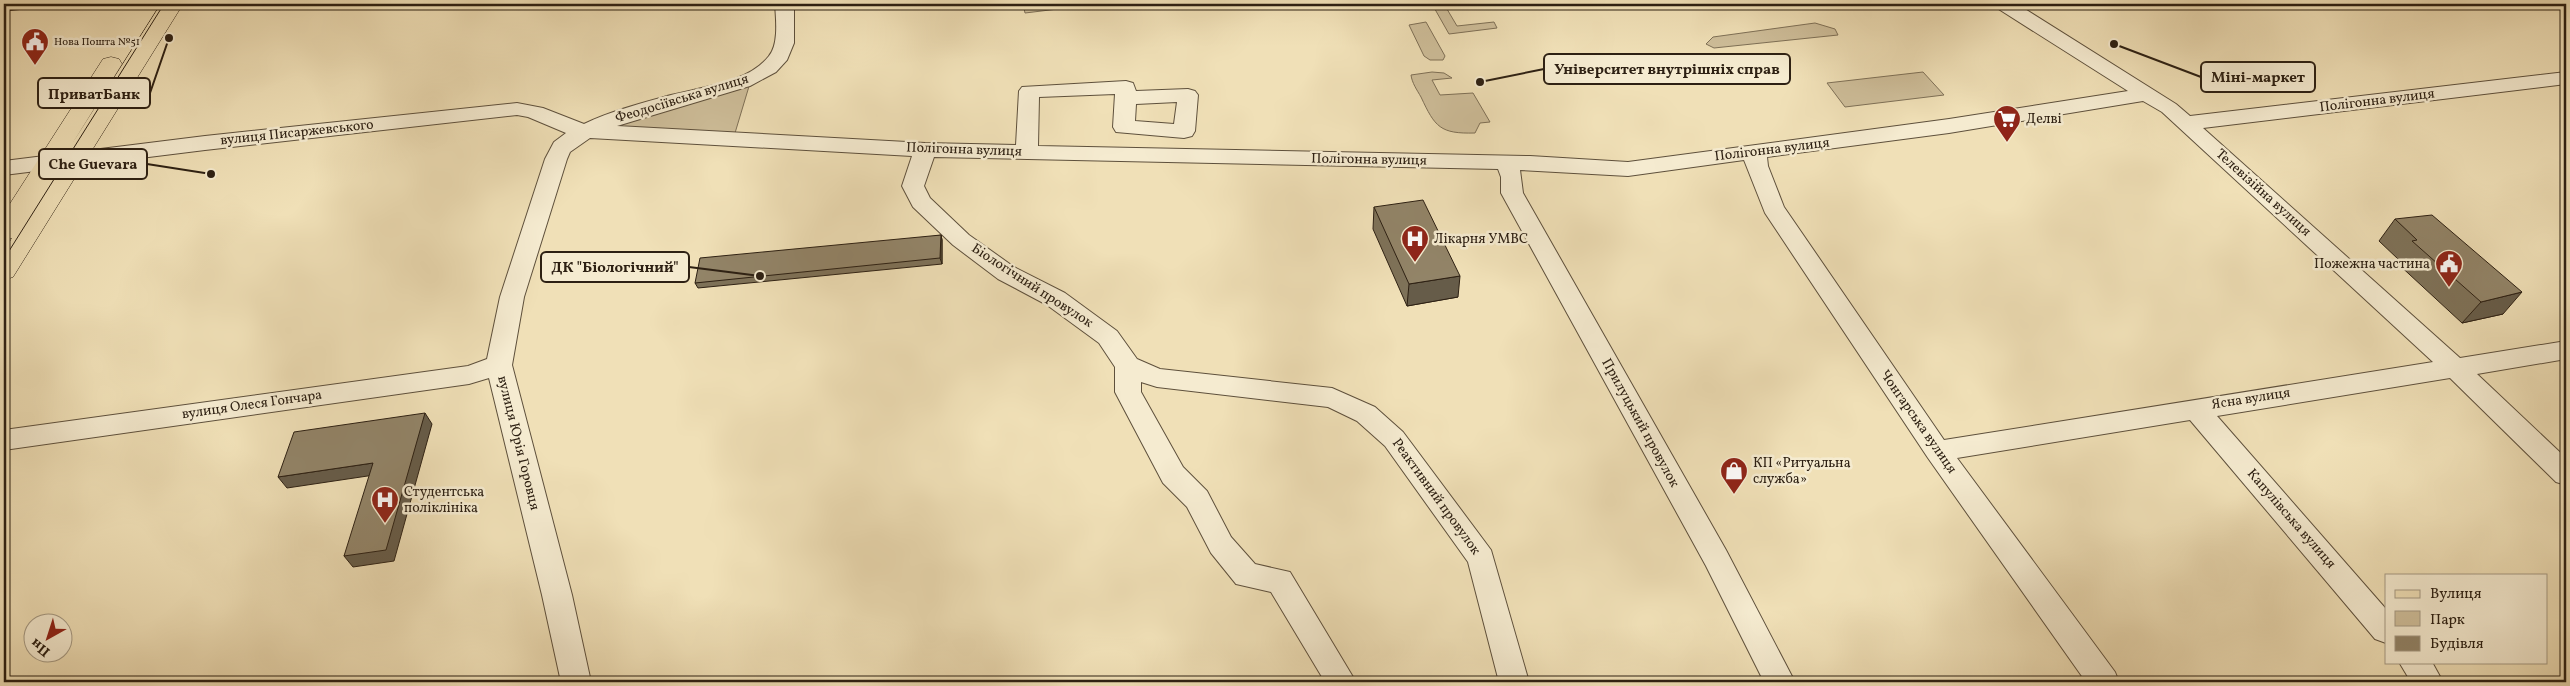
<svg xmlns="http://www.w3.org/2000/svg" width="2570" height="686" font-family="Vollkorn,serif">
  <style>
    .green { fill: #cfbf9b; stroke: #7e7057 }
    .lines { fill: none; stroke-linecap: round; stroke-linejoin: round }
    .minor-casing { stroke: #5e503c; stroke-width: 2 }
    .major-casing { stroke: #2d2013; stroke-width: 1 }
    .minor { fill: #f5ebd0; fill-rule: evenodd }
    .major { fill: #f0e0b7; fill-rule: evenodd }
    .tram { stroke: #2d2013; stroke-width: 1 }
    .wall { fill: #7e7259; stroke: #2d2013 }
    .shaded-wall { fill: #665c49; stroke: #2d2013 }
    .building { fill: #928468; stroke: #2d2013 }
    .labels { text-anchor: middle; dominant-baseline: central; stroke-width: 5; stroke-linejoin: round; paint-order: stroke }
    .far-poi-label { font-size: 11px; fill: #2d2013; stroke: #f5ebd0; text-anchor: start }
    .street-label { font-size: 14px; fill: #2d2013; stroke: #f5ebd0 }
    .poi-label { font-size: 14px; fill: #2d2013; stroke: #f5ebd0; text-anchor: start }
    .leader { fill: none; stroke: #2d2013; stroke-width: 2 }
    .callout-dot { fill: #2d2013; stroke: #f5ebd0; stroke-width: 2 }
    .callout { fill: #f5ebd0; stroke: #2d2013; stroke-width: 2 }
    .callout-label { font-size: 15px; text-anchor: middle; font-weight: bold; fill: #2d2013 }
  </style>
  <rect width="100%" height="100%" fill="#f0e0b7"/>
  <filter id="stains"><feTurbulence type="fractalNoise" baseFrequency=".004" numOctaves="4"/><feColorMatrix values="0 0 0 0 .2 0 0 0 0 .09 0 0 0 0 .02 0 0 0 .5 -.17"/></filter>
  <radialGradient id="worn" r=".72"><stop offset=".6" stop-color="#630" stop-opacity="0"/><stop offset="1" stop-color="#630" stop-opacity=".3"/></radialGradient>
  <!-- green -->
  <g class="green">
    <path d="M1023,4h76l-74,9z"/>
    <path d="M1432,4h12l13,22 37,-4 3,6 -48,6z"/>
    <path d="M1426,22l19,34 -2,4h-13l-6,-4 -15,-31z"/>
    <path d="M1815,23l20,6 3,6 -124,13 -8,-4 7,-7z"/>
    <path d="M1432,72l12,1 8,5 -20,2 8,15 33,-2 17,29 -10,1 -5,10c-35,1 -40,-6 -54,-36 -4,-7 -9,-14 -10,-22z"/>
    <path d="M1923,72l21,23 -99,12 -18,-24z"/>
    <path d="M750,83l-15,50 -128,-5z"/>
  </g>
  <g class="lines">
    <defs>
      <g id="minor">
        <path d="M775,4h19v39l-7,17 -11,12 -26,14 -133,40 308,17 91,2 3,-54 3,-4 104,-6 7,2 3,8 52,-2 7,2 3,4 -3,36 -3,5 -8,2 -68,-6 -3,-5 2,-33 -76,3 -1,49 492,10 98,6 321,-43 179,-28 -131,-83 -2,-4h22l159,100 14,12 376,-44v12l-363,44 257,230 106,-17v18l-89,15 89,84v27l-10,-3 -106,-104 -233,38 169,193v34l-11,-4 -185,-219 -233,38 158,214 4,10h-33l-158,-224 -163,-245 -21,-53 -116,16 -108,-6 3,23 203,357 69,132h-31l-58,-116 -205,-373v-16l-3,-8 -564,-12 -10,29 6,12 39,37 45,32 51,26 52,38 20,28 23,10 172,19 43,19 28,25 88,118 38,132h-30l-31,-120 -83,-116 -28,-25 -29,-14 -171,-20 -16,-5v10l42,75 24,24 24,46 24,27 35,8 66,110h-31l-54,-90 -35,-8 -25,-31 -24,-46 -24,-24 -48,-91v-25l-16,-24 -52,-38 -49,-26 -45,-34 -40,-38 -11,-21 10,-30 -322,-18 -20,14 -3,7 -43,138 -12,68 60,230 19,87h-30l-19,-87 -53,-217 -20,6 -465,66v-20l464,-64 19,-7 13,-62 45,-138 9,-17 12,-9 -38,-16 -11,-2 -312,35 -201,25v-14l201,-25 312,-33 26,5 41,16c27,-13 58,-21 87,-29 31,-8 77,-12 98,-39 10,-12 7,-37 6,-52zM2143,101l19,11 271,250 -489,78 -160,-233 -16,-41 -1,-9 182,-24zM1177,102l-3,22 -39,-3 1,-17z"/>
        <path d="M2399,662h33l11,20h-32z"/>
      </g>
      <path id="major" d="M161,4h22l-170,273 -9,3v-29l8,-13 -8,2v-27l99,-154 8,-2 8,2 3,5 -50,80z"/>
    </defs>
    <!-- minor casing -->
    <use href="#minor" class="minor-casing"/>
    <!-- major casing -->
    <use href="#major" class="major-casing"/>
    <!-- minor -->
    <use href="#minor" class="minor"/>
    <!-- major -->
    <use href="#major" class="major"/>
    <!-- tram -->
    <path class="tram" d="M4,259l160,-255"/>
  </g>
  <!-- wall -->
  <g class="wall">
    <path d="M4,4h35l-4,4 -31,3z"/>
    <path d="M655,4h62l-60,5z"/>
    <path d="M1374,207l84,90 -51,9 -34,-77z"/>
    <path d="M2395,219l108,95 -41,9 -66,-61 2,-3 -19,-18z"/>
    <path d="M941,235l1,5v24l-244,24 -3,-5z"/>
  </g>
  <!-- shaded-wall -->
  <g class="shaded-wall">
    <path d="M32,4h7l-4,4z"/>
    <path d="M941,235l1,5v24l-2,-6z"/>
    <path d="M1460,276l-2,21 -51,9 2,-22z"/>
    <path d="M2522,292l-19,22 -41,9 19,-21z"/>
    <path d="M425,413l7,11 -38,137 -41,6 -9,-11z"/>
    <path d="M373,463l8,11 -94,14 -9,-11z"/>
  </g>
  <!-- building -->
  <g class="building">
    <path d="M1423,200l37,76 -51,8 -35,-77z"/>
    <path d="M2432,215l90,77 -41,10 -69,-61 5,-1 -22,-21z"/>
    <path d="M941,235l-1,23 -245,25 5,-25z"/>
    <path d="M425,413l-39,137 -42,6 29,-93 -95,14 16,-45z"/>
  </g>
  <!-- icons -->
  <defs>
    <symbol id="civic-pin" viewBox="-11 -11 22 30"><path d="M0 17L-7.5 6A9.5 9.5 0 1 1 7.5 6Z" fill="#8f2418" stroke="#f5ebd0"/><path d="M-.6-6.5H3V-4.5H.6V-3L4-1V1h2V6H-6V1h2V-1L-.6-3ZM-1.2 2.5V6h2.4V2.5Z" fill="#fff"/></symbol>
    <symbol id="supermarket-pin" viewBox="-11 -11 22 30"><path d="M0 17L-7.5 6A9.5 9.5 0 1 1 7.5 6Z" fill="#8f2418" stroke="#f5ebd0"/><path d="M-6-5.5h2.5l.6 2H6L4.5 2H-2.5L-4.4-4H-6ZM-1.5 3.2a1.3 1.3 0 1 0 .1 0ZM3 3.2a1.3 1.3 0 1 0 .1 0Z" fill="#fff"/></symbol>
    <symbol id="hospital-pin" viewBox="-11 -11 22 30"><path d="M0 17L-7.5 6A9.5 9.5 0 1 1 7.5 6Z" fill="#8f2418" stroke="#f5ebd0"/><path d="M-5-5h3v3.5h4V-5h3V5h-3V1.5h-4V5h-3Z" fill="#fff"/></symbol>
    <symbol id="shop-pin" viewBox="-11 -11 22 30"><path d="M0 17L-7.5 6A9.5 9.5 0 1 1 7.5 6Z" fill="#8f2418" stroke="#f5ebd0"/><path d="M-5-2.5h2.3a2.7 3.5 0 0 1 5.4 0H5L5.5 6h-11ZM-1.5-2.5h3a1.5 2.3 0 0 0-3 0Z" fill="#fff"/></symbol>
  </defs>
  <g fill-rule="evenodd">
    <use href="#civic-pin" x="19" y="26" width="32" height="43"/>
    <use href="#supermarket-pin" x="1991" y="103" width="32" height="43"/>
    <use href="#hospital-pin" x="1399" y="223" width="32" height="43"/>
    <use href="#civic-pin" x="2433" y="248" width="32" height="43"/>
    <use href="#shop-pin" x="1718" y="455" width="32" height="43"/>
    <use href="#hospital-pin" x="369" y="484" width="32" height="43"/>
  </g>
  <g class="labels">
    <!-- far-poi labels -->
    <g class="far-poi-label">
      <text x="54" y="42">Нова Пошта №51</text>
    </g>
    <!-- street labels -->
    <g class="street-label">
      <text transform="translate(682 99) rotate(-17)">Феодосіївська вулиця</text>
      <text transform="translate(2377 101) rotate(-7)">Полігонна вулиця</text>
      <text transform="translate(297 133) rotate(-6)">вулиця Писаржевського</text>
      <text transform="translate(964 150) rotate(2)">Полігонна вулиця</text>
      <text transform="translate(1772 150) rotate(-7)">Полігонна вулиця</text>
      <text transform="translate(1369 160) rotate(1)">Полігонна вулиця</text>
      <text transform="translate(2263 193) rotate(42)">Телевізійна вулиця</text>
      <text transform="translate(1032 286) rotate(33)">Біологічний провулок</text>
      <text transform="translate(2251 399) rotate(-9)">Ясна вулиця</text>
      <text transform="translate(252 405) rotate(-8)">вулиця Олеся Гончара</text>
      <text transform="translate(1918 422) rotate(55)">Чонгарська вулиця</text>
      <text transform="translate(1640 423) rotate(61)">Прилуцький провулок</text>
      <text transform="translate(518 443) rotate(76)">вулиця Юрія Горовця</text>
      <text transform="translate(1436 497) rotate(54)">Реактивний провулок</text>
      <text transform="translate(2291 519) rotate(49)">Капулівська вулиця</text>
    </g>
    <!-- poi labels -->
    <g class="poi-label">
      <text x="2026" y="119">Делві</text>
      <text x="1434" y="239">Лікарня УМВС</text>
      <text x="2430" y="264" text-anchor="end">Пожежна частина</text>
      <text x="1753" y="463">КП «Ритуальна<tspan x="1753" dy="16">служба»</tspan></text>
      <text x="404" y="492">Студентська<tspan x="404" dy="16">поліклініка</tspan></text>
    </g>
  </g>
  <!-- callouts -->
  <path class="leader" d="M1480 82L1544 69M2114 44L2201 77M169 38L150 93M211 174L147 164M760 276L689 267"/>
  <g class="callout-dot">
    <circle cx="1480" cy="82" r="5"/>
    <circle cx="2114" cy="44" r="5"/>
    <circle cx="169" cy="38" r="5"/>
    <circle cx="211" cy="174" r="5"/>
    <circle cx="760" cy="276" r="5"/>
  </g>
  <g class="callout">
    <rect x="1544" y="54" width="246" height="30" rx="5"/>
    <rect x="2201" y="62" width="114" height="30" rx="5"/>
    <rect x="38" y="78" width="112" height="30" rx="5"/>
    <rect x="39" y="149" width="108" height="30" rx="5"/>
    <rect x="541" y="252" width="148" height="30" rx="5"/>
  </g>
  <g class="callout-label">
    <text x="1667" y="74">Університет внутрішніх справ</text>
    <text x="2258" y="82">Міні-маркет</text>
    <text x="94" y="99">ПриватБанк</text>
    <text x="93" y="169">Che Guevara</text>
    <text x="615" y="272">ДК "Біологічний"</text>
  </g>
  <!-- margin -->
  <rect width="2570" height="686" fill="none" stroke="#f0e0b7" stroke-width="20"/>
  <rect x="5" y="5" width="2560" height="676" fill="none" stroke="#2d2013" stroke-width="2.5"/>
  <rect x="10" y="10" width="2550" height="666" fill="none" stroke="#2d2013"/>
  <!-- legend -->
  <rect x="2385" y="574" width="162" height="90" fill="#f5ebd0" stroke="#a59a84"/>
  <rect x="2395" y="590" width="25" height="8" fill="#f0e0b7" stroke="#a59a84"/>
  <text x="2430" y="598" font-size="15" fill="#2d2013">Вулиця</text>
  <rect x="2395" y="611" width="25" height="15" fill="#cfbf9b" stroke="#a59a84"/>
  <text x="2430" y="624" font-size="15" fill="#2d2013">Парк</text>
  <rect x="2395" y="636" width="25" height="15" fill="#928468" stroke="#a59a84"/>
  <text x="2430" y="648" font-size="15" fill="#2d2013">Будівля</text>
  <!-- north arrow -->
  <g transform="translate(48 638) rotate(219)"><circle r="24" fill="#f5ebd0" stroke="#a59a84"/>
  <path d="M0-4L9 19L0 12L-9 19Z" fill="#8f2418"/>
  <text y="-8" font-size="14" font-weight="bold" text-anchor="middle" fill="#2d2013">Пн</text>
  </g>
  <rect width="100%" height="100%" filter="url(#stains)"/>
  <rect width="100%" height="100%" fill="url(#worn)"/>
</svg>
